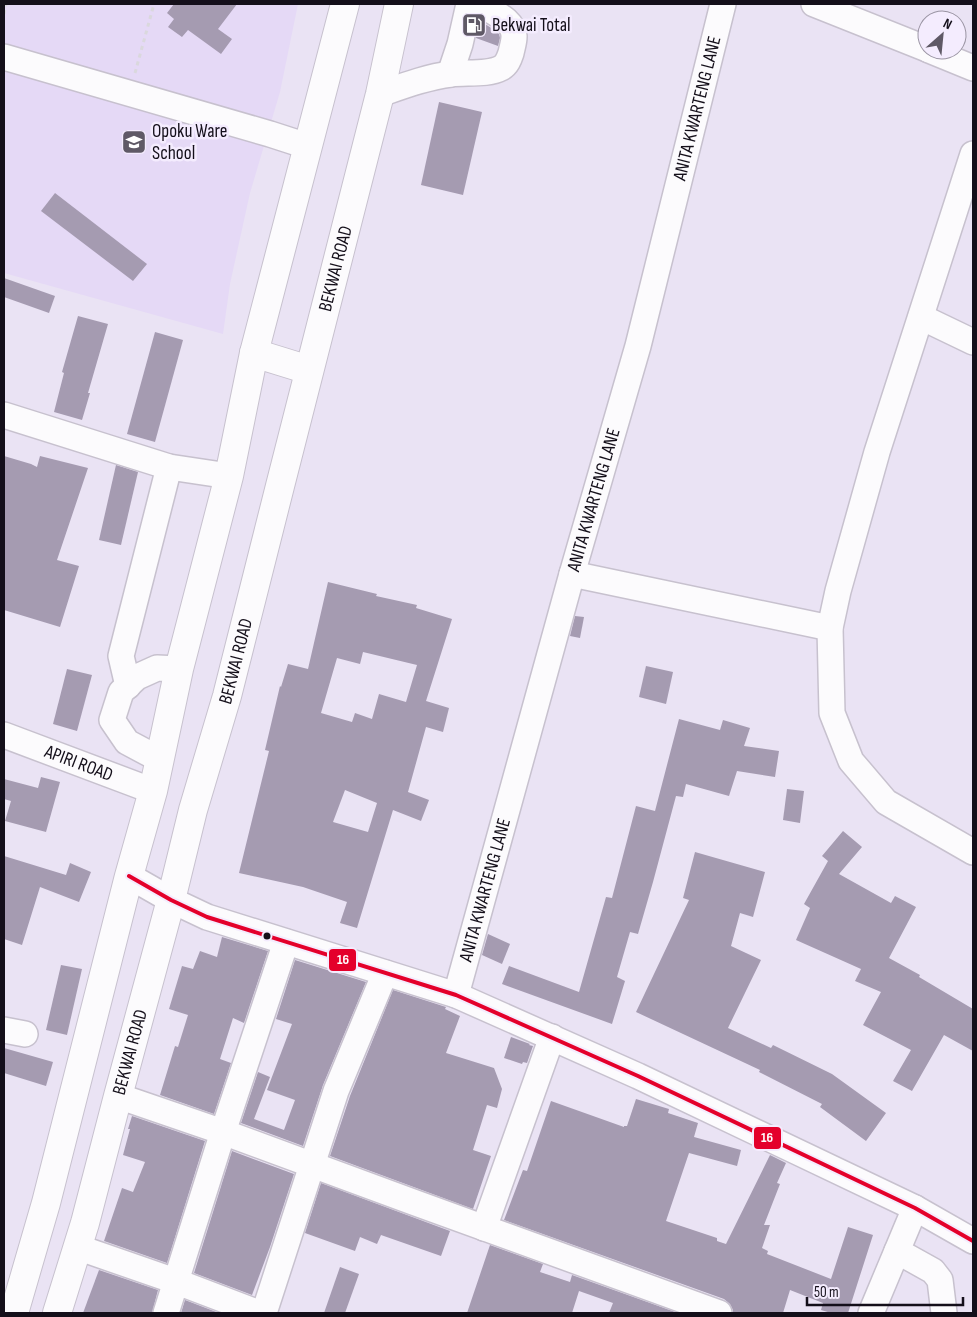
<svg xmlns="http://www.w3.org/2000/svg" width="977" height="1317" font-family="'Sofia Sans Condensed',sans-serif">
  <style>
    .built { fill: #e5d9f6 }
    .building { fill: #a59bb1; fill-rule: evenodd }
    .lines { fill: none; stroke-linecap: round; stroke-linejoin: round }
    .minor-casing { stroke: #c7c1ce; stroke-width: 28 }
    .highway-casing { stroke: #c7c1ce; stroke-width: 30 }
    .path { stroke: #dad8dd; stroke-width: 3; stroke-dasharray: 4 4; stroke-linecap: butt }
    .minor { stroke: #fcfbfd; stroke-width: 25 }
    .highway { stroke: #fcfbfd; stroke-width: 28 }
    .bus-1-casing { stroke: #f4ecfe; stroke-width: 8 }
    .bus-1 { stroke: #e4002b; stroke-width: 4 }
    .bus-dot { fill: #140f1a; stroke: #f4ecfe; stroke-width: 2 }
    .labels { text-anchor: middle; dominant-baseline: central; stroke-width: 5; stroke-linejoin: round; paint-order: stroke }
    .poi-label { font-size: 19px; fill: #140f1a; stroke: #f4ecfe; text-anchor: start }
    .street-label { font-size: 19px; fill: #140f1a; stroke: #f4ecfe }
    .line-badge { stroke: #f4ecfe; stroke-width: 2 }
    .badge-label { font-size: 14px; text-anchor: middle; font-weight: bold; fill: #fff }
  </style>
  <rect width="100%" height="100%" fill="#eae3f4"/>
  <!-- built -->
  <path class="built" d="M4,4h294l-18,88 -30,101 -20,91 -7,50 -219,-61z"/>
  <!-- building -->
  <g class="building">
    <path d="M174,4h63l-19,25 14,10 -11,15 -33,-24 -6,7 -14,-10 6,-8 -7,-6z"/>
    <path d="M480,21l13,8 6,5 1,4 -2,8 -22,-8z"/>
    <path d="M439,102l43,10 -19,83 -42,-10z"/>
    <path d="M55,193l92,71 -14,17 -92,-70z"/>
    <path d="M4,278l51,18 -6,17 -45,-16z"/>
    <path d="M78,316l30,8 -20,69h2l-8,27 -28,-8 10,-39 -2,-1z"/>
    <path d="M155,332l28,8 -28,102 -28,-8z"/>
    <path d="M4,456l27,8 6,3 3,-11 48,12 -31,92 22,6 -19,61 -56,-17z"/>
    <path d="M116,465l22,7 -17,73 -22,-5z"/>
    <path d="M328,582l49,12 -1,2 41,9 -1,3 36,11 -26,82 23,7 -6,24 -17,-5 -18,65 21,8 -8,21 -28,-11 -36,118 -17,-5 7,-21 -44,-15 -64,-14 30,-122 -4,-1 15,-64 1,1 7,-23 20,5zM363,652l54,13 -11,37 -27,-8 -7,25 -17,-6 -3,9 -31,-9 16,-55 23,6zM345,790l32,13 -9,29 -35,-10z"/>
    <path d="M575,616l9,1 -4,21 -10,-2z"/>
    <path d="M646,666l27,6 -7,32 -27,-7z"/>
    <path d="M67,669l25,6 -15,56 -24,-7z"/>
    <path d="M679,719l41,11 3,-10 27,8 -6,18 35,5 -4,26 -38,-6 -8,25 -43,-12 -3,13 -7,-1 -23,86 -15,52 -8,-2 -13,45 8,4 -13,43 -110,-40 7,-18 70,26 27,-95 6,1 24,-92 19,5z"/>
    <path d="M41,777l19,5 -14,50 -41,-11 6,-20 -7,-2v-20l34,9z"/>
    <path d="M787,789l17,2 -4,32 -17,-3z"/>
    <path d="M843,831l19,16 -23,27 52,29 4,-7 21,11 -27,51 31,17 -1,2 54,32v42l-29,-16 -32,56 -19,-10 18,-31 -48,-25 18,-33 -26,-11 6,-12 -65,-29 14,-32 -6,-4 24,-43 -6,-5z"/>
    <path d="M695,852l70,20 -12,45 -13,-4 -9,33 30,14 -33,68 43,20 2,-3 59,29 54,39 -20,28 -46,-34 2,-3 -63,-32 1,-2 -124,-58 53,-112 -6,-2z"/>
    <path d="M4,856l62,19 4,-12 21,9 -12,30 -39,-15 -18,58 -18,-6z"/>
    <path d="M488,934l22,10 -8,20 -20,-9z"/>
    <path d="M222,937l46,14 -24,72 -11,-5 -13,41 11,4 -17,51 -54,-19 15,-49 3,1 10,-32 -19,-6 13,-43 11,3 7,-18 17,6z"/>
    <path d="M295,960l71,22 -43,103 -20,61 -62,-23 17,-51 12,5 -16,42 30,11 11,-30 -28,-10 25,-66 -16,-5z"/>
    <path d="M61,965l21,4 -15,66 -21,-5z"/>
    <path d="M393,990l53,17 -1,2 15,7 -14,37 48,15 8,21 -5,19 -10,-3 -14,45 18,6 -18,53 -143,-53 20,-60z"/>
    <path d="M511,1037l19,7 -1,1 4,1 -6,17 -4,-1 -1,2 -18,-6z"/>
    <path d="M4,1048l49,14 -7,24 -42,-13z"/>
    <path d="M636,1099l33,10 -1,4 30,10 -4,14 47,13 -4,16 -48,-13 -23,68 51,17v3l9,3 44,-89 16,8 -9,20 3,1 -16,41h6l-8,23 6,3 -1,3 64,25 17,-52 25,8 -25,78h-17l-10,-3 2,-7 -33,-13 -7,23h-50v-3l-3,-6 -6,-5 -220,-79 19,-50 4,1 24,-70 73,26v-1h3z"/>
    <path d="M132,1116l73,25 -38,122 -63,-22 18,-53 11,4 12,-30 -22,-7 7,-26h-2z"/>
    <path d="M232,1151l62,23 -24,73 -18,48 -58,-22z"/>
    <path d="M321,1183l129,48 -9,25 -60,-21 -4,9 -17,-7 -5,14 -50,-18z"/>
    <path d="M490,1245l53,19 -3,8 30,10 2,-7 106,38h-69l4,-10 -34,-12 -7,22h-105z"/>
    <path d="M340,1267l19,7 -14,39h-21z"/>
    <path d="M99,1270l59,20 -6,23h-69z"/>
    <path d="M185,1300l34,13h-38z"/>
  </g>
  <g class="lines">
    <defs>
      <g id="minor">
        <path d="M814,4l113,45"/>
        <path d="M929,50l44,18"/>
        <path d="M4,57l266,77 37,12"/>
        <path d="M450,74l10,-30 9,-40"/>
        <path d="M380,94c23,-8 47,-17 71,-20 15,-2 37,1 50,-6 6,-3 8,-9 10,-15 1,-5 3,-11 3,-16 1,-17 -22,-25 -34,-33"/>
        <path d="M973,154l-96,298 -39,139 -8,37 2,85 19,48 35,41 87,50"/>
        <path d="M921,317l52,25"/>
        <path d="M4,415l165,52 60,9"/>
        <path d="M572,574l258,54"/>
        <path d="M128,686l-7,-30 48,-189"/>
        <path id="s1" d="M4,735l149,56"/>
        <path d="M159,759l-32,-17 -15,-22 9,-28 16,-15 20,-9 22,1"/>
        <path d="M129,876l42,24 36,17 249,78 182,81 277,132 58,33"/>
        <path id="s2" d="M456,995l116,-421 66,-228 85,-342"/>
        <path d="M4,1030l21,4"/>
        <path d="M118,1096l105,36 190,70 306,111"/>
        <path d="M484,1228l68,-191"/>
        <path d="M77,1247l98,34 84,32"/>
        <path d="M897,1251l36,20 7,9 4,33"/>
        <path d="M166,1313l57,-181 63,-190"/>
        <path d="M264,1313l72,-222 49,-118"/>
        <path d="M871,1313l44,-105"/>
      </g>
      <g id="highway">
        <path d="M254,353l55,17"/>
        <path d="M14,1313l32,-110 83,-327 24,-85 26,-122 50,-193 25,-123 91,-349"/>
        <path id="s3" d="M57,1313l28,-90 33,-127 53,-196 22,-90 34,-114 53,-210 100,-392 19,-90"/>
      </g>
    </defs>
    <!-- minor casing -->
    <use href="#minor" class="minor-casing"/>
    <!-- highway casing -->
    <use href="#highway" class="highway-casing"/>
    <!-- path -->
    <g class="path">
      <path d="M4,14l2,-10"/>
      <path d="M135,73l19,-69"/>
    </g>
    <!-- minor -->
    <use href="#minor" class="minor"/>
    <!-- highway -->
    <use href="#highway" class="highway"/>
    <defs>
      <path id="bus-1" d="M129,876l42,24 36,17 249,78 182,81 277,132 58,33"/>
    </defs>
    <!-- bus-1 casing -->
    <use href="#bus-1" class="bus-1-casing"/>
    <!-- bus-1 -->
    <use href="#bus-1" class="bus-1"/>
  </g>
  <!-- icons -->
  <defs>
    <symbol id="fuel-square" viewBox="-11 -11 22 22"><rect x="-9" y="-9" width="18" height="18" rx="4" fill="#5f5966" stroke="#f4ecfe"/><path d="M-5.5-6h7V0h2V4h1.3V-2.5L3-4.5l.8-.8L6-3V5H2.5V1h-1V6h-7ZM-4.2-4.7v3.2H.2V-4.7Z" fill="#fff"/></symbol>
    <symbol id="school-square" viewBox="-11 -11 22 22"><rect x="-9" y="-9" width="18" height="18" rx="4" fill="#5f5966" stroke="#f4ecfe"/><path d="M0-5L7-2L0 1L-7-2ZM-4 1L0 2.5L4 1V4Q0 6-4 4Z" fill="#fff"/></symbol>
  </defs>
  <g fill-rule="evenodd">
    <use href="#fuel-square" x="460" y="11" width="28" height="28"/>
    <use href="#school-square" x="120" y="128" width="28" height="28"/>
  </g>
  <!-- markers -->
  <circle class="bus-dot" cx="267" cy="936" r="4.5"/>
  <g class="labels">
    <!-- poi labels -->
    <g class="poi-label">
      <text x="492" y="25">Bekwai Total</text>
      <text x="152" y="131">Opoku Ware<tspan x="152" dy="22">School</tspan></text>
    </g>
    <!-- street labels -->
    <g class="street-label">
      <text stroke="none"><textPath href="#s2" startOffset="919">ANITA KWARTENG LANE</textPath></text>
      <text stroke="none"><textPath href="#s3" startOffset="1081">BEKWAI ROAD</textPath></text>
      <text stroke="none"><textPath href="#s2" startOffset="514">ANITA KWARTENG LANE</textPath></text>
      <text stroke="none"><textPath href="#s3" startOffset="676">BEKWAI ROAD</textPath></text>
      <text stroke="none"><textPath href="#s1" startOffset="80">APIRI ROAD</textPath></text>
      <text stroke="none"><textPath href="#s2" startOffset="109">ANITA KWARTENG LANE</textPath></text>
      <text stroke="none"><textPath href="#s3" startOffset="271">BEKWAI ROAD</textPath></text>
    </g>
  </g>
  <g class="line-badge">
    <rect x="328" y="948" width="29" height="24" rx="5" fill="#e4002b"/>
    <rect x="753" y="1126" width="29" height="24" rx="5" fill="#e4002b"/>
  </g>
  <g class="badge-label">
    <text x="343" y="964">16</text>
    <text x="767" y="1142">16</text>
  </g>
  <!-- border -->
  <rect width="977" height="1317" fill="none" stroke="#140f1a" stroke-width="10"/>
  <!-- north arrow -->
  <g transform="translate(942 35) rotate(27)"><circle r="24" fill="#f4ecfe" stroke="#9a94a3"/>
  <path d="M0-4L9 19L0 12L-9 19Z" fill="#5f5966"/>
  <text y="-8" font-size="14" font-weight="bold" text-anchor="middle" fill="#140f1a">N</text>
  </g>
  <!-- scale -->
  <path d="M807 1297v8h156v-8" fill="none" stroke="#140f1a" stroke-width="2.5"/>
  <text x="814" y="1297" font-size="15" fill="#140f1a" stroke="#f4ecfe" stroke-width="4" paint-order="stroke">50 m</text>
</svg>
